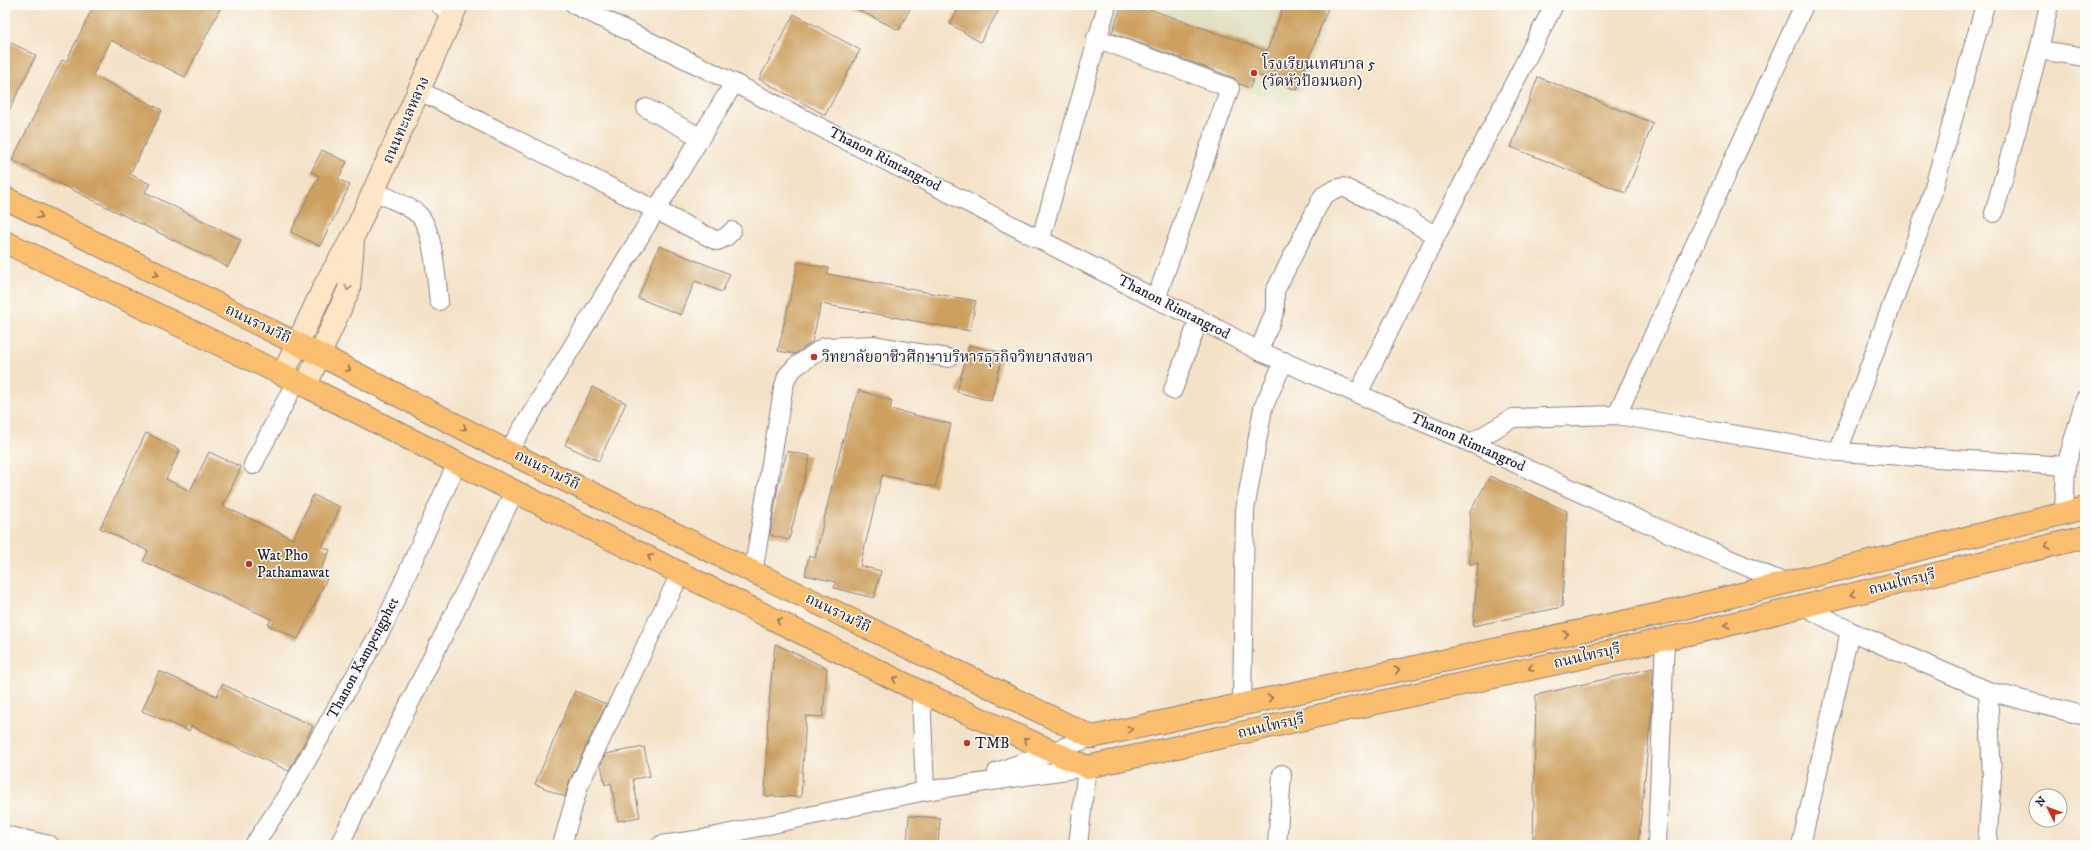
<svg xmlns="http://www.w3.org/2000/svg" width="2090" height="850" font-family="'IM FELL DW Pica','Noto Serif Thai',serif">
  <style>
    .built { fill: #deddbb }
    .building { fill: #cda061 }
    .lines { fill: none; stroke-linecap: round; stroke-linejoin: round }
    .street-casing { stroke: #8b8282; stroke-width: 20 }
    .secondary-casing { stroke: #8b8282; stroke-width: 24 }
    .primary-casing { stroke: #8b8282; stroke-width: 24 }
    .street { stroke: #fff; stroke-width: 18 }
    .secondary { stroke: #fde5c5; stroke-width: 22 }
    .primary { stroke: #fabe6e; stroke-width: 22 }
    .oneway { stroke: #8e7054 }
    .oneway2 { stroke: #9a8d87 }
    .poi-dot { fill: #c8321e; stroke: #fdfcf7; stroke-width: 1.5 }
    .labels { text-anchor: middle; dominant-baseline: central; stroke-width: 3; stroke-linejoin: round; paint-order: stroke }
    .poi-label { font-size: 15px; fill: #22223b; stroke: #fdfcf7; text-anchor: start }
    .street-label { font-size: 15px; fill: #22223b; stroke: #fdfcf7 }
  </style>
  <rect width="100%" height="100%" fill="#fdfcf7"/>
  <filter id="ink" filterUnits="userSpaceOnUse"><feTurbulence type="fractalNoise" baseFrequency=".025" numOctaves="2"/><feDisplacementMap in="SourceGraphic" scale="8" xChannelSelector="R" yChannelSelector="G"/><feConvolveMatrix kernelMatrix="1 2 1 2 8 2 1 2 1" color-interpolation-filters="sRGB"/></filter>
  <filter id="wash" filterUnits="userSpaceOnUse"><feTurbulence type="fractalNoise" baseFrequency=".012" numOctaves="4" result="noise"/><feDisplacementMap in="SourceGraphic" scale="16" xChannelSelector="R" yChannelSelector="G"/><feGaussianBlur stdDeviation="0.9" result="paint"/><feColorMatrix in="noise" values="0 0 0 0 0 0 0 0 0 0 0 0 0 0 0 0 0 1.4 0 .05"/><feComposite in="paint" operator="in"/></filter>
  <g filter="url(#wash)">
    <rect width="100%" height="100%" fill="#f4e2c8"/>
    <!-- built -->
    <path class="built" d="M1099,5h234l-38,104 -192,-71z"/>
    <g id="blocks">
      <!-- building -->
      <g class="building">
        <path d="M94,5h128l-37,72 -74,-37 -18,35 69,35 -32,64 20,10 -5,8 96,48 -13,27 -216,-107 50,-100 4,2z"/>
        <path d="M848,5h64l-13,25z"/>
        <path d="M961,5h41l-22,37 -30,-18z"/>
        <path d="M1122,5h16l129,46 17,-46h45l-32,85 -42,-16 -5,14 -11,-4 -5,-6 -122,-45z"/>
        <path d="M794,14l66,36 -35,65 -66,-36z"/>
        <path d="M5,40l31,15 -31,64z"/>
        <path d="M1538,77l115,46 -27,70 -115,-46z"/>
        <path d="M322,150l25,12 -9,17 12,6 -30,61 -29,-14 28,-56 -8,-4z"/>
        <path d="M659,246l71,28 -8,18 -27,-11 -14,34 -43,-17z"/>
        <path d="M798,262l31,6 -2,6 149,27 -6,30 -149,-27 -9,38 -17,12 -17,-3z"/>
        <path d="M969,345l34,8 -12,48 -34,-9z"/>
        <path d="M592,387l34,16 -27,58 -34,-16z"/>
        <path d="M859,390l33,11 -2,8 61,15 -16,63 -53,-12 -22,91 21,5 -7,27 -40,-10 2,-6 -31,-7 4,-19 6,2 27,-115z"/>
        <path d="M146,433l34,17 -14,29 24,12 19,-39 32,15 -18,39 70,33 20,-44 27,12 -18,40 8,3 -12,25 9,4 -29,60 -30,-14 3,-6 -128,-58 5,-10 -48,-23z"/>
        <path d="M787,451l23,5 -21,84 -19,-5 8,-49z"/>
        <path d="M1490,476l77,35 -5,96 -89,19 5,-63 -8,1v-52z"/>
        <path d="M775,644l52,24 -4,49 -17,-1 -5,81 -36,-1 3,-84z"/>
        <path d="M1653,668l-2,49 -13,128h-105l3,-150z"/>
        <path d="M159,671l58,25 5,-12 91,42 -24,45 -98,-45 -2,5 -47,-20z"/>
        <path d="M575,691l31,13 -36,76 -5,17 -30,-13z"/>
        <path d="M644,747l6,29 -17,3 7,38 -22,4 -7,-38 -6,2 -4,-21 4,-10z"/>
        <path d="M909,816l31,2 -2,27h-31z"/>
      </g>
    </g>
  </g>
  <g filter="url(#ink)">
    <use href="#blocks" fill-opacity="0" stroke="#8b8282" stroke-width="1"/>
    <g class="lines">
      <defs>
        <g id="street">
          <path d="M440,5l12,11"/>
          <path d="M575,5l159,78 422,216 43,20 60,32 212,92 193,88 121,52"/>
          <path d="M1096,38l134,50 -74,211"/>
          <path d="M2039,50l46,7"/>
          <path d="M420,91l297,150 9,-4 6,-6"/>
          <path d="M646,108l54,29"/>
          <path d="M374,191c14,7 32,13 44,23 16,15 18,65 21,87"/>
          <path d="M1994,213l45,-163 10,-45"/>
          <path d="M1041,238l66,-233"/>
          <path d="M1259,351l16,-40v-20l48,-95 10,-6 10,-3 62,30 31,19"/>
          <path d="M1173,390l26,-71"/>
          <path d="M1358,394l78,-158 118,-231"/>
          <path d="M1617,415l187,-410"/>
          <path d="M1471,443l42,-25 104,-3 221,37 228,14"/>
          <path d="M509,450l225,-367"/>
          <path d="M1838,452l92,-251 55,-196"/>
          <path d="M253,465l43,-84"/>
          <path d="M2064,513l2,-47 19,-67"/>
          <path d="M753,573l30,-183 4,-14 8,-9 29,-20 50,-2 74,13"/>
          <path d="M1804,606l46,25 138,60 4,86 -5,68"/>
          <path d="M1988,691l97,25"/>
          <path d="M921,692l4,99"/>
          <path d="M1242,704l3,-194 18,-102 21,-47"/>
          <path d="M997,772l95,-35"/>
          <path d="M5,835l45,10"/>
          <path d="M254,845l33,-50 97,-170 73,-162"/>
          <path d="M339,845l176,-354"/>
          <path d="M562,845l17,-60 102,-213"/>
          <path d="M661,845l42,-6 222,-48 162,-24 -9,78"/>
          <path d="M1277,845l5,-71"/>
          <path d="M1657,845l8,-207"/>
          <path d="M1801,845l49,-214"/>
        </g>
        <g id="secondary">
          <path d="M283,374l44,-93 27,-46 103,-230"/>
          <path d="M306,385l43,-96 4,-47"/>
        </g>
        <g id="primary">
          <path d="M5,198l315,157 220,113 552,269"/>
          <path d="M5,242l291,139 161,82 464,229 166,75"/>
          <path d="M1092,737l581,-126 412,-103"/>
          <path d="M1087,767l624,-138 374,-92"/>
        </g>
      </defs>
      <!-- street casing -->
      <use href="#street" class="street-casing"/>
      <!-- secondary casing -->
      <use href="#secondary" class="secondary-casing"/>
      <!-- primary casing -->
      <use href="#primary" class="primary-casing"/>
      <!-- street -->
      <use href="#street" class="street"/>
      <!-- secondary -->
      <use href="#secondary" class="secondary"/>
      <!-- primary -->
      <use href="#primary" class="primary"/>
    </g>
    <!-- one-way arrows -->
    <defs><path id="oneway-chevron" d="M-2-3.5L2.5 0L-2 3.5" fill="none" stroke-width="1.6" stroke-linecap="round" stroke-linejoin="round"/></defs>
    <g class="oneway">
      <use href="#oneway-chevron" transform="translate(40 216) rotate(27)"/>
      <use href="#oneway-chevron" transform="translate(156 274) rotate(26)"/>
      <use href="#oneway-chevron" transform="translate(348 369) rotate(27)"/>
      <use href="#oneway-chevron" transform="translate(464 428) rotate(27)"/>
      <use href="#oneway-chevron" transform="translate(2047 546) rotate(166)"/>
      <use href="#oneway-chevron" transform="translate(650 557) rotate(-154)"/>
      <use href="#oneway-chevron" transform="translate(1853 594) rotate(166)"/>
      <use href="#oneway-chevron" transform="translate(779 621) rotate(-153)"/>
      <use href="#oneway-chevron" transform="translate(1727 625) rotate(166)"/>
      <use href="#oneway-chevron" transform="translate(1566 634) rotate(-12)"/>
      <use href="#oneway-chevron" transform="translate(1531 668) rotate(167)"/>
      <use href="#oneway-chevron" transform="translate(1397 670) rotate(-12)"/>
      <use href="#oneway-chevron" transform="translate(895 679) rotate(-153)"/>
      <use href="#oneway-chevron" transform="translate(1270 698) rotate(-12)"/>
      <use href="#oneway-chevron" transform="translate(1130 729) rotate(-12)"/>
      <use href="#oneway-chevron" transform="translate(1026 740) rotate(-156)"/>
    </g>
    <use class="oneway2" href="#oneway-chevron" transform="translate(348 288) rotate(103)"/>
  </g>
  <!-- markers -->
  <g class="poi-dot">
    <circle cx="1254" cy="73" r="4"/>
    <circle cx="814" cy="357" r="4"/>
    <circle cx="249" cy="564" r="4"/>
    <circle cx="967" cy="743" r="4"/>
  </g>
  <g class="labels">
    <!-- poi labels -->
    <g class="poi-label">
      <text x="1262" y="64">โรงเรียนเทศบาล 5<tspan x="1262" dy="17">(วัดหัวป้อมนอก)</tspan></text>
      <text x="822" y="357">วิทยาลัยอาชีวศึกษาบริหารธุรกิจวิทยาสงขลา</text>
      <text x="257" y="555">Wat Pho<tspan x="257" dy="17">Pathamawat</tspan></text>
      <text x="975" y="743">TMB</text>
    </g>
    <!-- street labels -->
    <g class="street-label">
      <text transform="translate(406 120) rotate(-66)">ถนนทะเลหลวง</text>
      <text transform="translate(885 159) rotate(27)">Thanon Rimtangrod</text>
      <text transform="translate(1174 307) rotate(27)">Thanon Rimtangrod</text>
      <text transform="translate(258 324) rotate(26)">ถนนรามวิถี</text>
      <text transform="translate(1468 442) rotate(24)">Thanon Rimtangrod</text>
      <text transform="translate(547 470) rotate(27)">ถนนรามวิถี</text>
      <text transform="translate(1902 582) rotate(-14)">ถนนไทรบุรี</text>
      <text transform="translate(838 613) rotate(26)">ถนนรามวิถี</text>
      <text transform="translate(1587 656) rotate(-13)">ถนนไทรบุรี</text>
      <text transform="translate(363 658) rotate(-62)">Thanon Kampengphet</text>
      <text transform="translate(1271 726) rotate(-13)">ถนนไทรบุรี</text>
    </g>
  </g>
  <!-- margin -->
  <rect width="2090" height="850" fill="none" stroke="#fdfcf7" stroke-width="20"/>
  <!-- north arrow -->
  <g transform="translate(2048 808) rotate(312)"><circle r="19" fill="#fdfcf7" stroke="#a5a5ac"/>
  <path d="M0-3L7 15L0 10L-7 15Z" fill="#c8321e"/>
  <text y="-6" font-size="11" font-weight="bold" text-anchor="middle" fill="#22223b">N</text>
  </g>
</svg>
